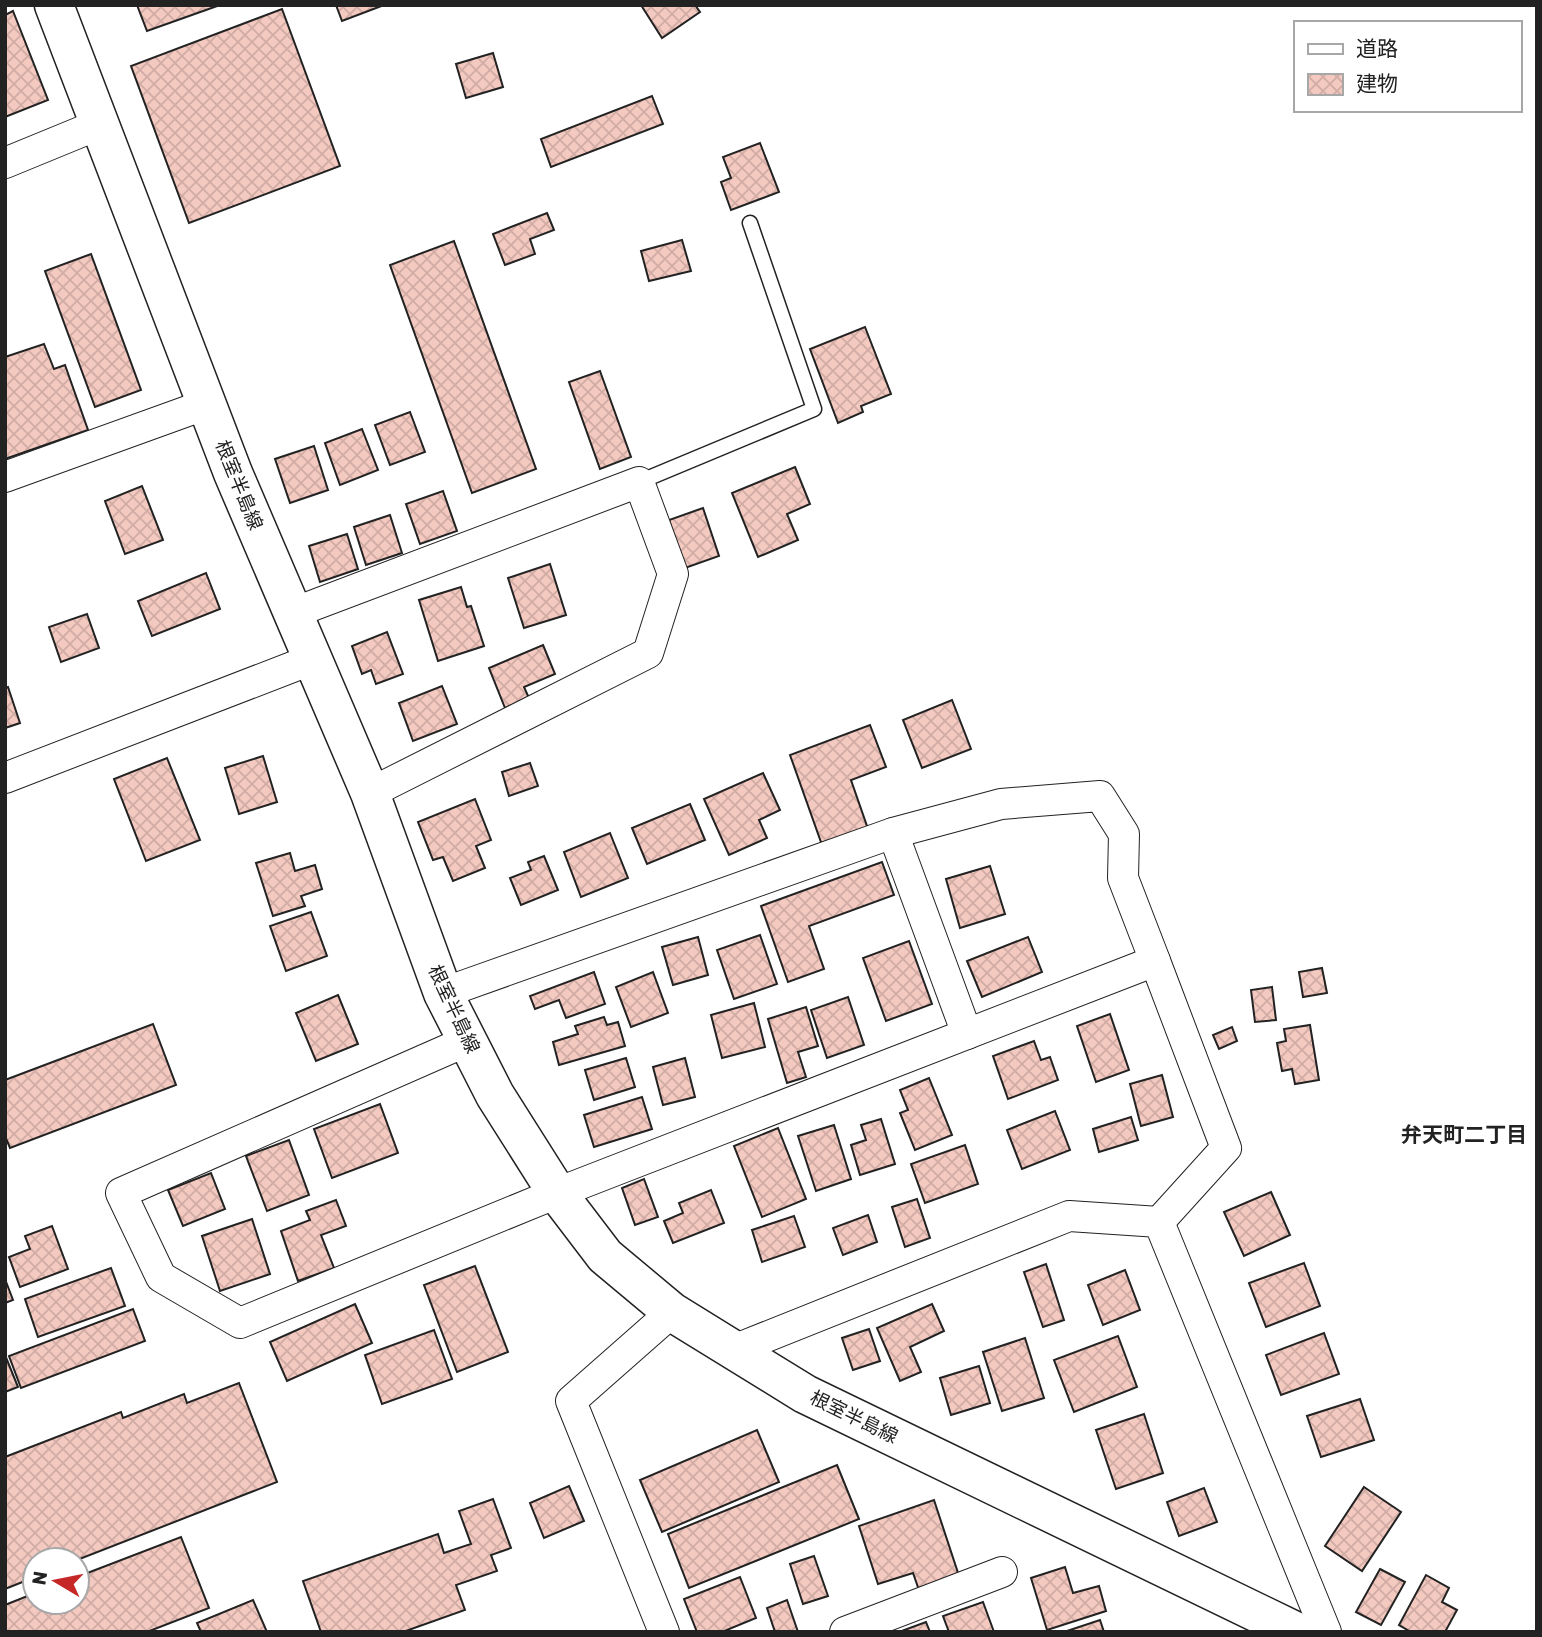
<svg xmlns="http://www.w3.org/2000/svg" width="1542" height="1637" font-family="Rubik,'Noto Sans JP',sans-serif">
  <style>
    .building { fill: url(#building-cross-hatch); stroke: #222; stroke-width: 2 }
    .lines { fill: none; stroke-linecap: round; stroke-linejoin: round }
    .service-casing { stroke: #222; stroke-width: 17 }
    .minor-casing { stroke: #222; stroke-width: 32 }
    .primary-casing { stroke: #222; stroke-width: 41 }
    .service { stroke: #fff; stroke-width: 14 }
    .minor { stroke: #fff; stroke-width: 30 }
    .primary { stroke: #fff; stroke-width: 38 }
    .labels { text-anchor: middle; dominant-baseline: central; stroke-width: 5; stroke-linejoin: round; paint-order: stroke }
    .street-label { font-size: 19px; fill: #222; stroke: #fff }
    .neighbourhood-label { font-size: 21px; font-weight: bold; fill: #222; stroke: #fff }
  </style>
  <defs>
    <pattern id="building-cross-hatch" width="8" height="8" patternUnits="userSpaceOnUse" patternTransform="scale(1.75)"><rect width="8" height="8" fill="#f3c9c0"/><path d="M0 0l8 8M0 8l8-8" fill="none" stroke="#d0aca5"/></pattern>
  </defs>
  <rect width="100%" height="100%" fill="#fff"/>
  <!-- building -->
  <g class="building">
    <path d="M137,5h83l-73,26z"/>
    <path d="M336,5h48l-42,16z"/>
    <path d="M641,5h54l5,7 -38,26z"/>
    <path d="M282,9l58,157 -151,57 -58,-157z"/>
    <path d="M13,11l35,89 -43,17v-102z"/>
    <path d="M493,53l10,34 -37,11 -10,-34z"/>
    <path d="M652,96l11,28 -112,43 -10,-28z"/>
    <path d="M760,143l19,49 -48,18 -10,-28 10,-4 -8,-21z"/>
    <path d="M547,213l7,17 -24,9 5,15 -30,11 -12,-31z"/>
    <path d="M682,240l9,31 -42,10 -8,-30z"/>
    <path d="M454,241l82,228 -64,24 -82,-228z"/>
    <path d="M91,254l50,136 -46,17 -50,-136z"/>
    <path d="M865,327l26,67 -30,12 2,6 -25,11 -28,-74z"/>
    <path d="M44,344l10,25 11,-4 23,65 -83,29v-102z"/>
    <path d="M600,371l31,86 -31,12 -31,-87z"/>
    <path d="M410,412l15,40 -35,13 -15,-40z"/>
    <path d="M362,429l16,41 -38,15 -15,-42z"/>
    <path d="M314,446l14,44 -38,13 -15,-44z"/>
    <path d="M795,467l15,37 -23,10 11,26 -40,17 -26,-64z"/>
    <path d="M142,486l21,54 -38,14 -20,-53z"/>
    <path d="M443,491l14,40 -37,13 -14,-40z"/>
    <path d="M703,508l16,48 -34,12 -16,-48z"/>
    <path d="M390,515l12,38 -36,12 -12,-38z"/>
    <path d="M347,534l11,35 -38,13 -11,-36z"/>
    <path d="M550,564l16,51 -42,13 -16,-50z"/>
    <path d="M206,573l14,36 -68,27 -14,-35z"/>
    <path d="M461,587l6,20 4,-1 13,40 -46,15 -19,-61z"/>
    <path d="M87,614l12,34 -38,14 -12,-35z"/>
    <path d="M387,632l16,42 -27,10 -5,-14 -9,4 -10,-28z"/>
    <path d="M543,645l12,29 -31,13 5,11 -24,10 -16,-40z"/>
    <path d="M442,686l15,38 -44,17 -14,-38z"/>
    <path d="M8,687l12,36 -15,5v-40z"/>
    <path d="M952,700l19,49 -49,19 -19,-48z"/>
    <path d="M870,725l16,42 -35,13 17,49 -46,16 -32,-90z"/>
    <path d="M263,756l14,46 -38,12 -14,-46z"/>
    <path d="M167,758l33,82 -54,21 -32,-82z"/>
    <path d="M530,763l8,23 -29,10 -7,-24z"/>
    <path d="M763,773l17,37 -21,10 8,18 -38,17 -25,-56z"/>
    <path d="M475,799l16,41 -15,6 9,22 -32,13 -10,-24 -10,3 -15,-38z"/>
    <path d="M690,804l15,36 -58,24 -15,-36z"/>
    <path d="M610,833l18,45 -47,19 -17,-45z"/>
    <path d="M290,853l5,18 20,-6 7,24 -21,7 4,10 -32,10 -17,-53z"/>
    <path d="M544,856l14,34 -37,15 -11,-27 21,-8 -3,-8z"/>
    <path d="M882,862l12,33 -85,31 15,43 -36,13 -27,-76z"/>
    <path d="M990,866l15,48 -45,14 -14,-49z"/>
    <path d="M311,912l16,44 -41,15 -16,-45z"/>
    <path d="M760,935l17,49 -43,15 -17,-49z"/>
    <path d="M698,937l10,38 -35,10 -11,-38z"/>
    <path d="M1028,937l14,35 -60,25 -15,-36z"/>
    <path d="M909,941l23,63 -46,17 -23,-63z"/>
    <path d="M1322,968l5,25 -24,4 -4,-25z"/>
    <path d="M594,972l11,32 -39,14 -7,-18 -24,9 -5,-13z"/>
    <path d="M653,972l15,41 -37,14 -15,-40z"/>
    <path d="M1272,987l4,33 -21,2 -4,-32z"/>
    <path d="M338,995l20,49 -42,17 -20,-48z"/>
    <path d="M848,997l16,48 -37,13 -16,-48z"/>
    <path d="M754,1003l11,44 -43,11 -11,-43z"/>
    <path d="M806,1007l12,39 -20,6 8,25 -19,6 -19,-64z"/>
    <path d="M1110,1014l19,56 -33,12 -19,-56z"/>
    <path d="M604,1017l3,8 11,-3 7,24 -66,19 -6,-23 25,-8 -3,-8z"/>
    <path d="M153,1024l23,61 -166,63 -5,-12v-56z"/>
    <path d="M1310,1025l9,55 -24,4 -3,-15 -10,2 -5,-28 9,-2 -2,-12z"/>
    <path d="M1232,1027l5,14 -18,8 -6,-14z"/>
    <path d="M1034,1041l7,19 9,-3 8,23 -50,19 -15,-43z"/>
    <path d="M626,1058l9,29 -41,13 -9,-30z"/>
    <path d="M685,1058l10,39 -32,8 -10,-38z"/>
    <path d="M1162,1075l11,42 -32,9 -11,-42z"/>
    <path d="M929,1078l23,57 -37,15 -15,-37 8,-3 -8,-20z"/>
    <path d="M642,1097l10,32 -58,18 -10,-32z"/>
    <path d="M380,1104l18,49 -66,25 -18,-49z"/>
    <path d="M1055,1111l15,39 -48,19 -15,-39z"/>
    <path d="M1131,1117l7,23 -39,12 -6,-23z"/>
    <path d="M881,1119l14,45 -35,11 -9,-30 15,-5 -5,-15z"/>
    <path d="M834,1125l17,54 -35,12 -18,-55z"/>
    <path d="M778,1128l28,71 -44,18 -28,-71z"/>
    <path d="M289,1140l20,55 -42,16 -21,-55z"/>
    <path d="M965,1145l13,39 -53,19 -14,-39z"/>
    <path d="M211,1173l14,36 -42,17 -15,-36z"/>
    <path d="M644,1179l14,38 -23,8 -13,-37z"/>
    <path d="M711,1190l13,33 -51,20 -9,-22 19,-8 -4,-10z"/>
    <path d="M1271,1192l19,43 -46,21 -20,-44z"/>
    <path d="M917,1199l13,39 -25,9 -13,-40z"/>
    <path d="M336,1200l10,26 -25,9 13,33 -36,13 -17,-50 29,-11 -4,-9z"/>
    <path d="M868,1215l9,27 -34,13 -10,-27z"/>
    <path d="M794,1216l11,31 -43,15 -10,-32z"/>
    <path d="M252,1219l18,55 -50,17 -18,-55z"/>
    <path d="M52,1226l16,43 -48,18 -11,-30 21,-8 -5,-13z"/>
    <path d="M1304,1263l16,43 -54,21 -17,-44z"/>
    <path d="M1046,1264l18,56 -21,7 -19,-55z"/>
    <path d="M475,1266l33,86 -51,20 -33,-87z"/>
    <path d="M111,1268l14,38 -87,31 -13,-38z"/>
    <path d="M1125,1270l15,40 -37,15 -15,-40z"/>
    <path d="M5,1279l8,21 -8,3z"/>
    <path d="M355,1304l17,39 -85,38 -17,-39z"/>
    <path d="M932,1304l12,27 -34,16 11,25 -21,9 -23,-53z"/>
    <path d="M133,1309l12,32 -124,47 -12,-32z"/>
    <path d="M869,1329l11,32 -27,9 -11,-32z"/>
    <path d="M434,1330l18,49 -70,25 -17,-49z"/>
    <path d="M1324,1333l15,41 -58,21 -15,-40z"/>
    <path d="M1118,1336l19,51 -63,25 -20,-52z"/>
    <path d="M1025,1338l19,60 -42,13 -19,-59z"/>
    <path d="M5,1355l13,32 -13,5z"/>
    <path d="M979,1366l11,37 -39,12 -11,-37z"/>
    <path d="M239,1383l38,99 -200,78h-42v17l-30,12v-132l116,-45 2,6 61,-24 3,9z"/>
    <path d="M1360,1399l14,41 -53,17 -14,-41z"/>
    <path d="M1144,1414l19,59 -47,16 -20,-59z"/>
    <path d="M757,1430l22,52 -117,50 -22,-52z"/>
    <path d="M837,1465l22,54 -170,69 -21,-54z"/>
    <path d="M569,1486l15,35 -40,17 -14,-35z"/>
    <path d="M1364,1487l37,25 -39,59 -37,-25z"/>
    <path d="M1204,1488l13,34 -38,14 -12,-34z"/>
    <path d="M493,1499l18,49 -20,7 6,16 -41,14 9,25 -62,22h-82l-18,-51 135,-47 6,19 27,-9 -12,-33z"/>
    <path d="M934,1500l26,79 -40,14 -7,-20 -35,11 -19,-58z"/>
    <path d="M181,1537l28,71 -62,24h-142v-27l30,-12v9h42v-25z"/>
    <path d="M814,1556l14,40 -25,8 -13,-40z"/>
    <path d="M1065,1567l8,26 26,-7 7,25 -59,19 -16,-52z"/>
    <path d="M1380,1569l25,13 -24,43 -25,-13z"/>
    <path d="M1426,1575l23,13 -7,14 15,8 -12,22h-34l-12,-7z"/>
    <path d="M740,1577l16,41 -34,14h-25l-13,-33z"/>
    <path d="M253,1600l14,32h-66l-4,-9z"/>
    <path d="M787,1600l11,32h-23l-8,-24z"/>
    <path d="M983,1602l11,30h-45l-6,-16z"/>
    <path d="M1100,1620l4,12h-36l-1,-1z"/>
    <path d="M926,1622l4,10h-31z"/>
  </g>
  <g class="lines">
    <defs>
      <path id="service" d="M639,482l175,-73 -64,-186"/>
      <g id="minor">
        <path d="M5,163l95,-39"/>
        <path d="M5,477l202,-73"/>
        <path d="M293,613l346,-131 34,92 -25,79 -278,140"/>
        <path d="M5,778l308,-119"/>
        <path d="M893,833l74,201"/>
        <path d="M443,993l450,-160 108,-29 99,-8 24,38 -1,44 32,83"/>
        <path d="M467,1041l-346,152 40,84 79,46 317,-130 598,-232 71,187 -67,74"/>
        <path d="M736,1349l333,-133 90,6 167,410"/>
        <path d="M664,1632l-93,-231 101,-89"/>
        <path d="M845,1632l157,-60"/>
      </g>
      <path id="primary" d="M54,5l179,468 137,320 73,200 52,102 62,98 48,63 67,56 133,82 492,238"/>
    </defs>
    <!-- service casing -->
    <use href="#service" class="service-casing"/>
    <!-- minor casing -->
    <use href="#minor" class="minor-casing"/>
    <!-- primary casing -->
    <use href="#primary" class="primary-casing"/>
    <!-- service -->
    <use href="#service" class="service"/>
    <!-- minor -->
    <use href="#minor" class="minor"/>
    <!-- primary -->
    <use href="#primary" class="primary"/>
  </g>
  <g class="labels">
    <!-- street labels -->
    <g class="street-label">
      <text transform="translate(239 485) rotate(68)">根室半島線</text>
      <text transform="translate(454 1009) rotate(65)">根室半島線</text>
      <text transform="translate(854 1417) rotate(26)">根室半島線</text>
    </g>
    <!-- neighbourhood labels -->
    <g class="neighbourhood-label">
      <text x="1464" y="1134">弁天町二丁目</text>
    </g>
  </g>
  <!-- border -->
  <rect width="1542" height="1637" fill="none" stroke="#222222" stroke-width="14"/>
  <!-- legend -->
  <rect x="1294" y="21" width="228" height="91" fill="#ffffff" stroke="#a7a7a7" stroke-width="2"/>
  <rect x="1308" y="44" width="35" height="10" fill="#ffffff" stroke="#a7a7a7" stroke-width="2"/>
  <text x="1356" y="56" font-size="21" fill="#222222">道路</text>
  <rect x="1308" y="74" width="35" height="21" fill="url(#building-cross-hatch)" stroke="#a7a7a7" stroke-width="2"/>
  <text x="1356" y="91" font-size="21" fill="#222222">建物</text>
  <!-- north arrow -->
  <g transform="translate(56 1581) rotate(280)"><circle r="33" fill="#ffffff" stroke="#a7a7a7" stroke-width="2"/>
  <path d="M0-5L12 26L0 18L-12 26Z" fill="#c62828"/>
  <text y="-10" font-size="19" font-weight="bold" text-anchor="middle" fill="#222222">N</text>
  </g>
</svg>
